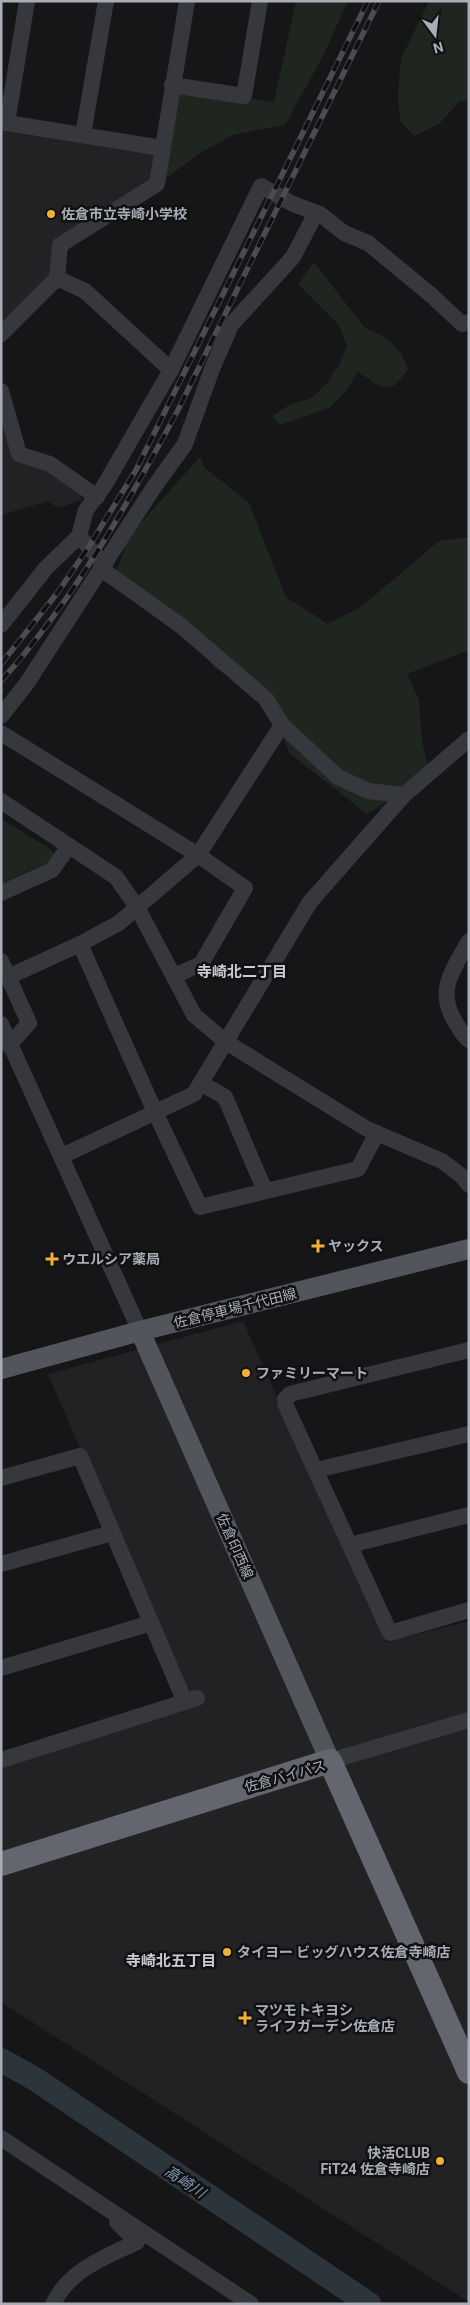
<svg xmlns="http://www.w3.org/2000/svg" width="470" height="2305" font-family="Roboto,'Noto Sans JP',sans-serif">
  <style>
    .built { fill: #222225 }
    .green { fill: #1e261f }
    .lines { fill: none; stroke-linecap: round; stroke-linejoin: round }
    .river { stroke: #2c353c; stroke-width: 24 }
    .minor { stroke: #37383d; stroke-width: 16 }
    .major { stroke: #53555c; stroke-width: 20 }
    .highway { stroke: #63666e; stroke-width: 24 }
    .rail-casing { stroke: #4a4c52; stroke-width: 5.5 }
    .rail { stroke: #111113; stroke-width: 4; stroke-dasharray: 11; stroke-linecap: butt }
    .poi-dot { fill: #f2b134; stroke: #111113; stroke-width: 2 }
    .labels { text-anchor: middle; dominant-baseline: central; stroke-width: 5; stroke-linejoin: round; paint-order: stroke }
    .poi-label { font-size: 14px; font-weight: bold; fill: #a8adb8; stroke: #111113; text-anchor: start }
    .street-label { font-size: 14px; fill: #a8adb8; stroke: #111113 }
    .neighbourhood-label { font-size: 15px; font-weight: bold; fill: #c9ccd4; stroke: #111113 }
    .water-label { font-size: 15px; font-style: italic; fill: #7f9bb3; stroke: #111113 }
  </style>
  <rect width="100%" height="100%" fill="#161618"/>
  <!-- built -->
  <g class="built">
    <path d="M1,127l152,26 3,9 -2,15 -102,67 1,31 -52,51z"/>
    <path d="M1,413l36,53 41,24 4,10 -24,8 -10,-7 -47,14z"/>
    <path d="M243,1321l143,321 83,-21v681l-468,-300v-238l190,-58 -143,-332z"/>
  </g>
  <!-- green -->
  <g class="green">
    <path d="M296,1h52l-24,53 -39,71 -53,10 -33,19 -37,27 16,-94 96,15z"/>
    <path d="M429,1h40v100h-9l-21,23 -25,12 -14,-15 -2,-26 3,-36z"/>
    <path d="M314,262l50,65 24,12 13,14 7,16c-18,29 -28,18 -50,3l-12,19 -17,17 -49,17 -8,-9 19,-12 21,-6 15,-15 13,-20 7,-17 -9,-22 -40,-40z"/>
    <path d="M200,457l4,10 45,36 37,94 42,27 34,-18 77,-65 30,-4v113l-62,24 12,26 3,41 8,33 -63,40 -78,-61 -21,-57 -52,-27 -40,-47 -59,-51 12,-35z"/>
    <path d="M1,819l51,31 2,4 -8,9 -45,21z"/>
  </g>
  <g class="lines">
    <!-- river -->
    <path class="river" d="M1,2060l34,19 334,225"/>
    <!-- minor -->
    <g class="minor">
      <path d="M172,85l72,11 16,-95"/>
      <path d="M1,122l161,26"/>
      <path d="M7,123l20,-122"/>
      <path d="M83,135l23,-134"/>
      <path d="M57,278l3,-33 97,-61 30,-183"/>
      <path d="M1,334l56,-56 28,13 86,79"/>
      <path d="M1,391l18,63 31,10 47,33"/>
      <path d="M79,536l22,25 6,12 73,52 86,74 16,26 56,52 30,14 36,4"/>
      <path d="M1,625l45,-57 33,-32 7,-26 18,-24 67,-116 90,-184 32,18 27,10 24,19 24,10 63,52 31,29 7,-2"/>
      <path d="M1,716l26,-33 127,-196 31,-43 27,-75 19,-44 62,-68 23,-44"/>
      <path d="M1,733l197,122 47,33 -44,76 -27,12"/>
      <path d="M1,801l115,76 21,30 57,108 32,27 141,87 75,32 21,16 6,8"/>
      <path d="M1,893l51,-23 17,-24"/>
      <path d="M469,941c-15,27 -32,47 -16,77 5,8 8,16 16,22"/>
      <path d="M80,944l39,-21 79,-68 84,-130"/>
      <path d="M1,961l28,62 -19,21 -8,-1"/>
      <path d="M8,977l72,-33 75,168 45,95 158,-38 19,-36"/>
      <path d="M1,1024l139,307"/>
      <path d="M201,1083l24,14 40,94"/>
      <path d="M62,1156l132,-62 116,-192 94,-107 65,-56"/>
      <path d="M469,1350l-179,44 -5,5 1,7 104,227 79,-23"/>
      <path d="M316,1470l153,-36"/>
      <path d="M1,1478l79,-22 105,246"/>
      <path d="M350,1545l119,-30"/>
      <path d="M1,1564l111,-31"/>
      <path d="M1,1668l150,-45"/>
      <path d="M1,1760l196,-62"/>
      <path d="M330,1761l139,-41"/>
      <path d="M1,2138l250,166"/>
      <path d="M53,2304c17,-35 51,-46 84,-62l-20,-20"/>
    </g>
    <!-- major -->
    <g class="major">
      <path d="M140,1331l190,430"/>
      <path d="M1,1369l139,-38 329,-82"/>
    </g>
    <!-- highway -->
    <path class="highway" d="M1,1864l329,-103 139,311"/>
    <defs>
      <g id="rail">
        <path d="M1,664l57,-72 30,-44 48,-78 232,-469"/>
        <path d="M1,681c73,-81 126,-176 177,-271l201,-409"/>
      </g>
    </defs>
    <!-- rail casing -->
    <use href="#rail" class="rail-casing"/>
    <!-- rail -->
    <use href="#rail" class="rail"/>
  </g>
  <!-- markers -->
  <g class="poi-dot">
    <circle cx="51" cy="214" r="5"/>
    <path d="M315.5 1238.5h5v5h5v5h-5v5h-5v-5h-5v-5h5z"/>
    <path d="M49.5 1251.5h5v5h5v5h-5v5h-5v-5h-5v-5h5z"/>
    <circle cx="246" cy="1373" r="5"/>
    <circle cx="227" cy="1952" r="5"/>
    <path d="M242.5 2010.5h5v5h5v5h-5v5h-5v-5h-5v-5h5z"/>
    <circle cx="440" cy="2161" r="5"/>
  </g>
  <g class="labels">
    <!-- poi labels -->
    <g class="poi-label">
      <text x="61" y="214">佐倉市立寺崎小学校</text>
      <text x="328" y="1246">ヤックス</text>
      <text x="62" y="1259">ウエルシア薬局</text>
      <text x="256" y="1373">ファミリーマート</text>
      <text x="237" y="1952">タイヨー ビッグハウス佐倉寺崎店</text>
      <text x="255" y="2010">マツモトキヨシ<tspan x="255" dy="16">ライフガーデン佐倉店</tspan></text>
      <text x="430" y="2153" text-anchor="end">快活CLUB<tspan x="430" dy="16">FiT24 佐倉寺崎店</tspan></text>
    </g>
    <!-- street labels -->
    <g class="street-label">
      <text transform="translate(235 1308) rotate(-14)">佐倉停車場千代田線</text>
      <text transform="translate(235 1546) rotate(66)">佐倉印西線</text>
      <text transform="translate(285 1776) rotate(-16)">佐倉バイパス</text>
    </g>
    <!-- neighbourhood labels -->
    <g class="neighbourhood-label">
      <text x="242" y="972">寺崎北二丁目</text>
      <text x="171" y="1961">寺崎北五丁目</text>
    </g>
    <!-- water labels -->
    <g class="water-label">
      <text transform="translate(185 2182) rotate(34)">高崎川</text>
    </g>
  </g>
  <!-- border -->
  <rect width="470" height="2305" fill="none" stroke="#a8adb8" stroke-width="5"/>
  <!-- north arrow -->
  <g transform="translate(435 35) rotate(165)" stroke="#111113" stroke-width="4" paint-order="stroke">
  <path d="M0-4L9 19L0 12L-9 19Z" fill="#a8adb8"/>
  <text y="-8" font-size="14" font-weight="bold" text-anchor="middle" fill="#a8adb8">N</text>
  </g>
</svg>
